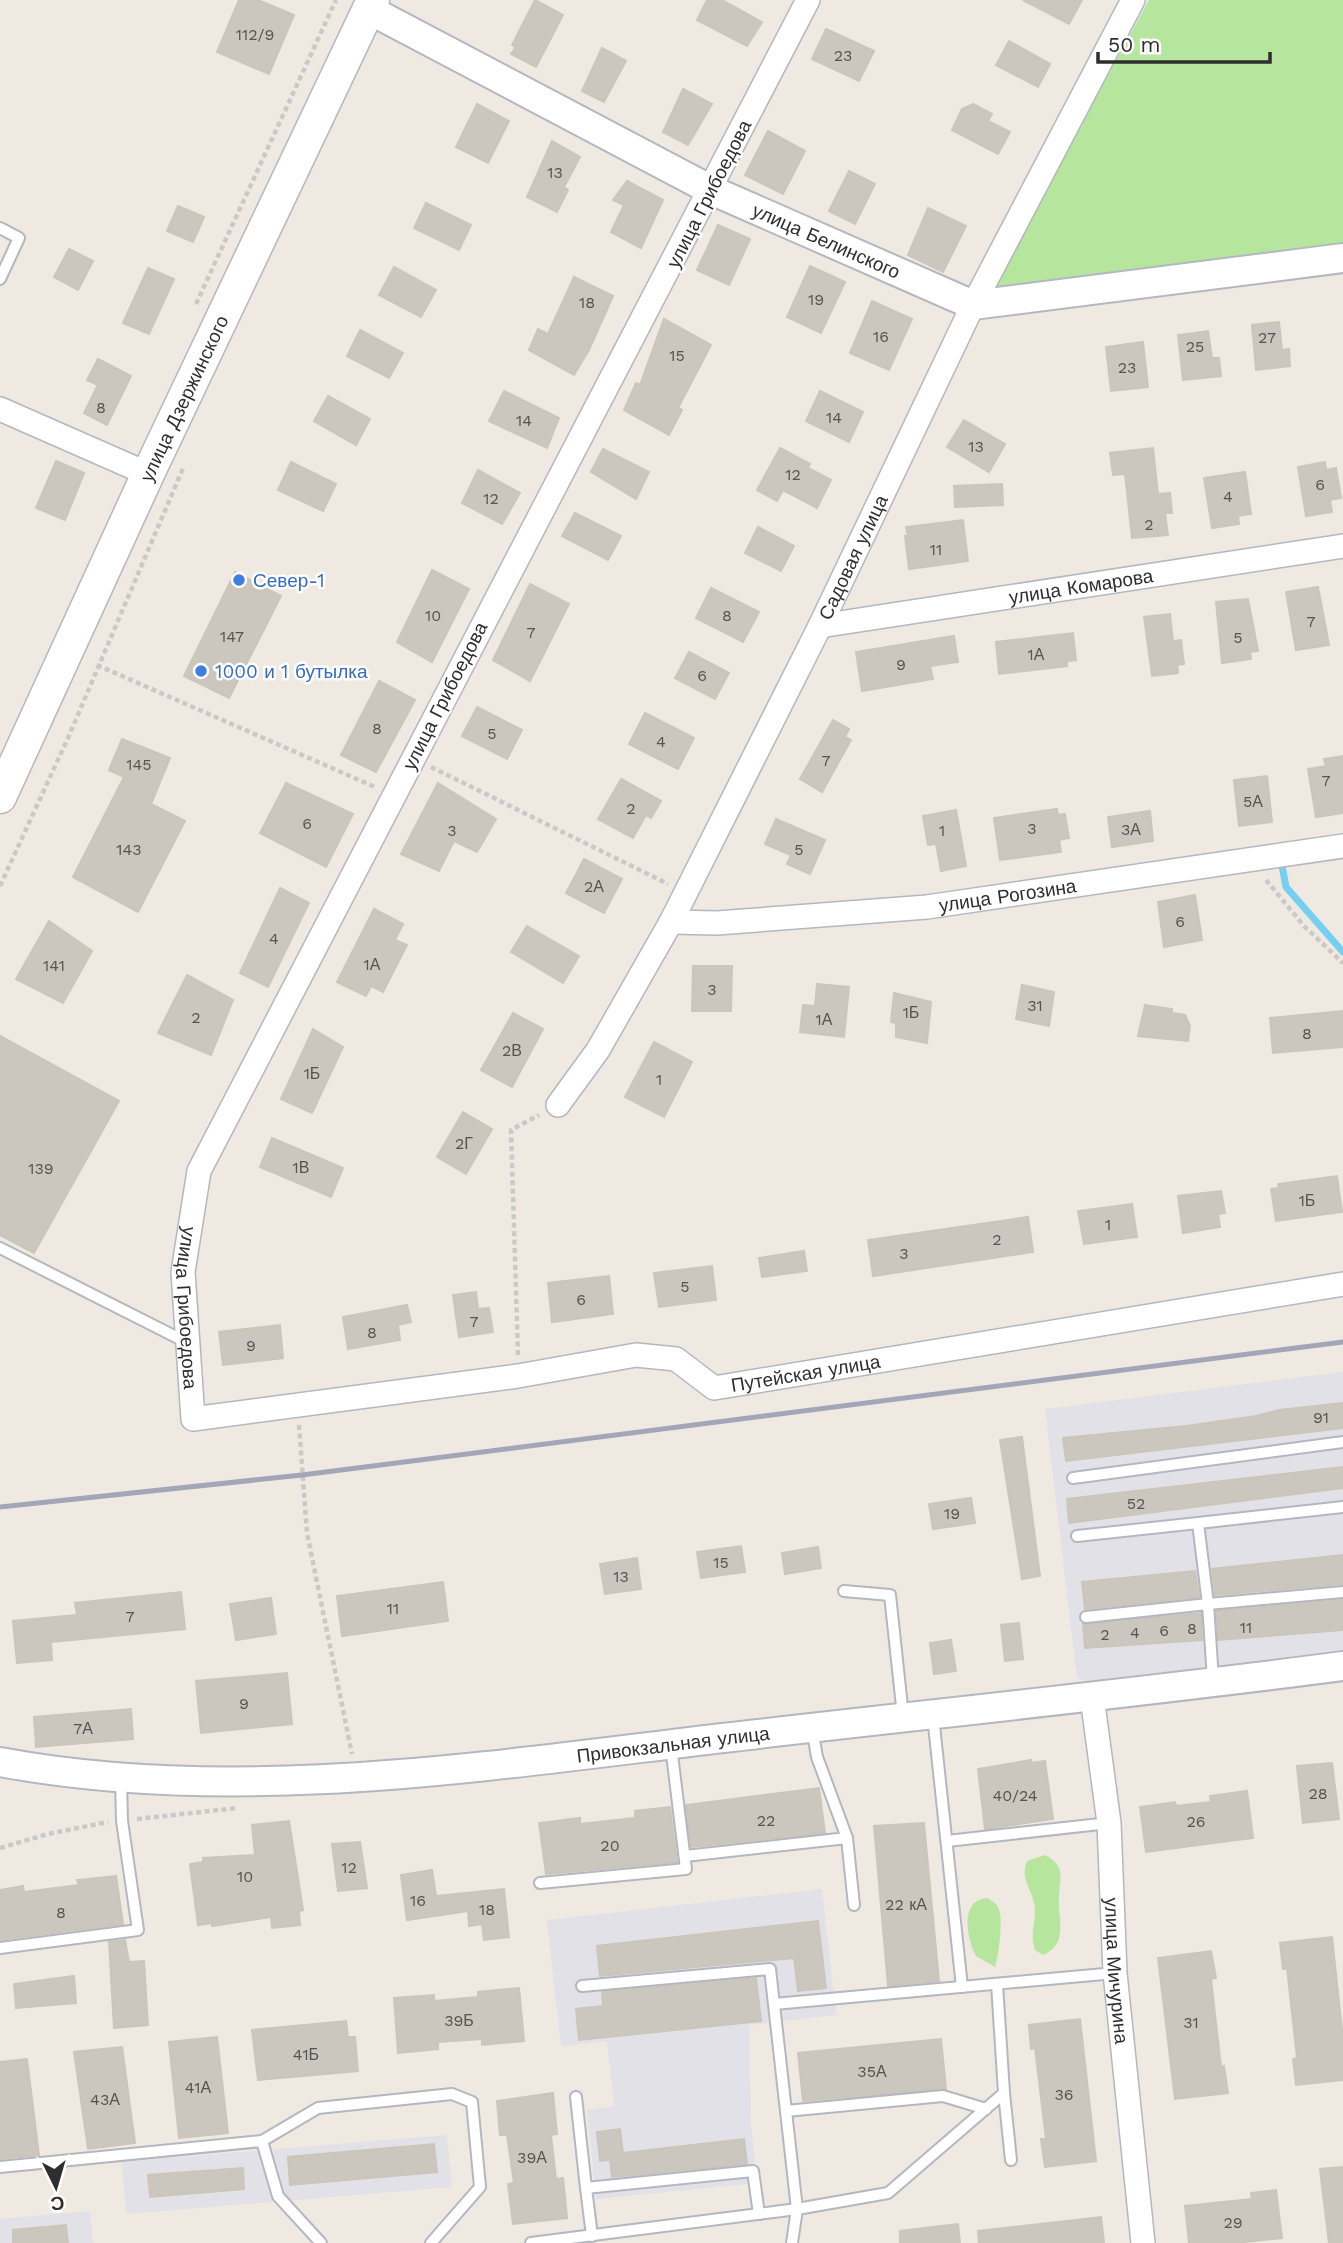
<svg xmlns="http://www.w3.org/2000/svg" width="1343" height="2243" font-family="'Work Sans',sans-serif">
  <style>
    .industrial { fill: #e3e1e8 }
    .green { fill: #b6e59e }
    .lines { fill: none; stroke-linecap: round; stroke-linejoin: round }
    .stream { stroke: #75cff0; stroke-width: 7 }
    .building { fill: #cbc7bf; stroke: #cbc5ba; stroke-width: 2 }
    .service-casing { stroke: #b4b7c1; stroke-width: 14 }
    .minor-casing { stroke: #b4b7c1; stroke-width: 26 }
    .tertiary-casing { stroke: #b4b7c1; stroke-width: 32 }
    .secondary-casing { stroke: #b4b7c1; stroke-width: 35 }
    .path { stroke: #c9c9c9; stroke-width: 4.5; stroke-dasharray: 5 3.5; stroke-linecap: butt }
    .service { stroke: #fff; stroke-width: 10 }
    .minor { stroke: #fff; stroke-width: 23 }
    .tertiary { stroke: #fff; stroke-width: 28 }
    .secondary { stroke: #fff; stroke-width: 32 }
    .rail { stroke: #a3a6b8; stroke-width: 5 }
    .shop-dot { fill: #3f7fe0; stroke: #fff; stroke-width: 2.5 }
    .labels { text-anchor: middle; dominant-baseline: central; stroke-width: 5; stroke-linejoin: round; paint-order: stroke }
    .number-label { font-size: 16px; fill: #555452 }
    .street-label { font-size: 19px; fill: #2e2e2e; stroke: #fff }
    .shop-label { font-size: 19px; fill: #366cbe; stroke: #fff; text-anchor: start }
  </style>
  <rect width="100%" height="100%" fill="#efe9e1"/>
  <!-- industrial -->
  <g class="industrial">
    <path d="M1343,1372v282l-248,31 -18,-7 -32,-269z"/>
    <path d="M822,1889l14,126 -87,10 2,99 6,59 -161,16 -9,-89 27,-4 -7,-65 -46,5 -14,-126z"/>
    <path d="M447,2135l5,52 -326,27 -4,-52z"/>
    <path d="M90,2211l3,32h-93v-24z"/>
  </g>
  <!-- green -->
  <g class="green">
    <path d="M1149,0h194v248l-355,47z"/>
    <path d="M1045,1855c21,11 15,22 14,41 -2,23 11,47 -16,59l-8,-5c-5,-15 0,-25 0,-40 0,-19 -16,-28 -8,-49z"/>
    <path d="M987,1898c5,3 10,5 12,12 4,9 0,46 -4,57l-19,-11c-9,-18 -17,-56 11,-58z"/>
  </g>
  <g class="lines">
    <!-- stream -->
    <path class="stream" d="M1281,860l5,27 57,65"/>
  </g>
  <!-- building -->
  <g class="building">
    <path d="M239,0h19l36,15 -25,59 -52,-22z"/>
    <path d="M535,0l28,15 -27,52 -25,-13 5,-7 -4,-2z"/>
    <path d="M707,0h15l40,22 -15,24 -50,-26z"/>
    <path d="M1023,0h59l-13,24z"/>
    <path d="M826,29l48,22 -15,30 -47,-22z"/>
    <path d="M1009,41l41,23 -12,23 -42,-22z"/>
    <path d="M602,48l24,13 -22,41 -22,-11z"/>
    <path d="M683,89l29,15 -24,41 -25,-13z"/>
    <path d="M477,104l32,17 -21,42 -32,-16z"/>
    <path d="M973,104l19,10 -4,7 22,11 -12,22 -46,-24 10,-21z"/>
    <path d="M768,131l37,20 -22,43 -38,-19z"/>
    <path d="M552,141l28,16 -16,30 4,3 -11,22 -30,-15z"/>
    <path d="M849,171l26,13 -20,40 -26,-13z"/>
    <path d="M627,181l36,19 -22,48 -30,-16 13,-27 -11,-5z"/>
    <path d="M426,203l45,22 -12,25 -45,-22z"/>
    <path d="M178,206l26,11 -11,25 -26,-11z"/>
    <path d="M928,208l38,18 -23,46 -35,-17z"/>
    <path d="M718,225l32,14 -21,46 -32,-15z"/>
    <path d="M69,249l24,12 -15,29 -24,-13z"/>
    <path d="M810,266l35,16 -24,51 -34,-16z"/>
    <path d="M394,267l42,23 -15,27 -42,-22z"/>
    <path d="M148,268l26,11 -25,55 -26,-11z"/>
    <path d="M574,277l39,19 -24,54 -15,25 -45,-25 9,-21 10,5z"/>
    <path d="M872,301l40,18 -23,51 -39,-17z"/>
    <path d="M664,319l47,26 -33,63 4,2 -13,25 -45,-25 12,-27 4,2z"/>
    <path d="M1279,322l3,28 7,-1 1,17 -34,4 -4,-45z"/>
    <path d="M360,330l43,23 -14,25 -42,-22z"/>
    <path d="M1208,331l4,27h7l2,18 -38,4 -5,-45z"/>
    <path d="M1143,342l5,45 -37,4 -5,-44z"/>
    <path d="M98,359l33,17 -24,49 -23,-12 14,-28 -11,-5z"/>
    <path d="M504,391l55,27 -12,30 -58,-27z"/>
    <path d="M820,391l43,21 -14,30 -43,-21z"/>
    <path d="M328,396l42,23 -14,26 -42,-24z"/>
    <path d="M964,420l41,24 -16,28 -42,-25z"/>
    <path d="M780,448l30,16 -2,4 23,12 -14,28 -34,-18 -6,11 -20,-11z"/>
    <path d="M1153,448l5,46 12,-1 2,20h-7l3,22 -36,3 -7,-64 -12,1 -3,-22z"/>
    <path d="M603,449l46,23 -13,27 -45,-27z"/>
    <path d="M56,461l28,12 -19,47 -29,-12z"/>
    <path d="M291,462l45,22 -13,27 -45,-21z"/>
    <path d="M1325,462l1,8 10,-2 5,30 -11,2 2,12 -26,4 -8,-49z"/>
    <path d="M478,470l42,23 -18,31 -40,-21z"/>
    <path d="M1245,472l6,42 -13,2 1,8 -27,4 -8,-50z"/>
    <path d="M1002,484l1,21 -48,2 -1,-21z"/>
    <path d="M575,513l46,23 -13,24 -46,-24z"/>
    <path d="M963,520l5,41 -59,8 -4,-33h3l-2,-9z"/>
    <path d="M758,527l36,19 -13,25 -36,-18z"/>
    <path d="M432,570l37,19 -37,73 -35,-20z"/>
    <path d="M235,572l46,24 -52,102 -45,-22z"/>
    <path d="M530,584l39,20 -39,77 -37,-21z"/>
    <path d="M1318,587l11,58 -33,5 -10,-58z"/>
    <path d="M711,588l48,24 -16,30 -47,-24z"/>
    <path d="M1248,599l10,52 -8,1 1,7 -29,4 -6,-61z"/>
    <path d="M1170,614l3,27 8,-1 3,24 -7,1 1,8 -26,3 -8,-59z"/>
    <path d="M1073,633l3,27 -9,1v5l-68,8 -3,-32z"/>
    <path d="M954,636l4,26 -28,4 3,13 -71,12 -6,-39z"/>
    <path d="M689,652l40,21 -14,26 -40,-21z"/>
    <path d="M379,681l36,19 -39,72 -35,-17z"/>
    <path d="M477,707l45,23 -15,29 -45,-23z"/>
    <path d="M645,713l49,25 -16,31 -49,-25z"/>
    <path d="M833,720l16,9 -4,8 6,3 -29,52 -22,-13z"/>
    <path d="M122,739l48,19 -19,46 34,17 -47,91 -65,-35 51,-100 -15,-7z"/>
    <path d="M1343,756v57l-27,4 -8,-48 18,-3 -2,-7z"/>
    <path d="M1267,776l5,46 -33,4 -5,-46z"/>
    <path d="M621,779l40,22 -10,17 -5,-3 -13,23 -35,-19z"/>
    <path d="M286,783l67,31 -27,53 -66,-34z"/>
    <path d="M438,783l58,36 -19,33 -23,-11 -15,30 -38,-17z"/>
    <path d="M1057,809l1,6 7,-1 4,24 -10,2 2,12 -61,8 -6,-42z"/>
    <path d="M956,810l10,56 -25,5 -5,-27 -8,1 -5,-29z"/>
    <path d="M1150,811l3,30 -41,6 -4,-30z"/>
    <path d="M776,819l49,21 -15,34 -23,-10 4,-9 -26,-11z"/>
    <path d="M584,859l38,20 -18,34 -38,-20z"/>
    <path d="M280,888l29,15 -41,84 -28,-14z"/>
    <path d="M1195,895l7,45 -38,7 -6,-45z"/>
    <path d="M374,909l29,15 -8,16 12,5 -24,47 -12,-6 -5,10 -29,-14z"/>
    <path d="M49,921l43,30 -29,52 -47,-24z"/>
    <path d="M527,926l52,30 -16,27 -52,-31z"/>
    <path d="M693,966h39l-1,45h-39z"/>
    <path d="M187,975l46,25 -22,55 -53,-22z"/>
    <path d="M817,984l32,3 -5,50 -44,-5 3,-27 12,1z"/>
    <path d="M1022,985l32,7 -5,34 -33,-7z"/>
    <path d="M894,993l37,9 -4,41 -31,-6v-14l-5,-1z"/>
    <path d="M1145,1005l27,4v4l13,2 5,11 -2,15 -50,-5z"/>
    <path d="M1343,1011v36l-70,6 -3,-35z"/>
    <path d="M513,1013l30,16 -31,58 -31,-17z"/>
    <path d="M313,1029l30,18 -31,66 -31,-14z"/>
    <path d="M0,1036l119,65 -85,152 -34,-18z"/>
    <path d="M654,1042l38,20 -28,55 -39,-20z"/>
    <path d="M463,1112l29,17 -26,45 -29,-17z"/>
    <path d="M272,1138l71,30 -12,29 -71,-30z"/>
    <path d="M1337,1176l5,36 -66,9 -5,-32 8,-1 -1,-4z"/>
    <path d="M1221,1191l4,22 -7,1 2,13 -37,6 -5,-37z"/>
    <path d="M1132,1204l5,33 -53,7 -6,-33z"/>
    <path d="M1028,1217l5,35 -160,24 -5,-36z"/>
    <path d="M804,1251l3,20 -45,6 -3,-19z"/>
    <path d="M712,1266l4,34 -57,7 -5,-34z"/>
    <path d="M609,1276l4,38 -61,8 -4,-39z"/>
    <path d="M476,1292l2,17 11,-1 4,24 -34,5 -6,-42z"/>
    <path d="M407,1305l4,17 -13,3 2,15 -52,9 -5,-32z"/>
    <path d="M280,1325l3,33 -60,7 -4,-33z"/>
    <path d="M1343,1403v25l-277,33 -3,-23 123,-12 70,-10 23,-6z"/>
    <path d="M1022,1437l18,139 -18,3 -22,-139z"/>
    <path d="M1343,1467v21l-274,35 -2,-24z"/>
    <path d="M971,1498l4,25 -42,6 -4,-25z"/>
    <path d="M741,1546l4,26 -44,6 -4,-26z"/>
    <path d="M818,1547l3,21 -36,6 -3,-21z"/>
    <path d="M1343,1555v29l-128,11 -3,-26z"/>
    <path d="M637,1558l4,31 -36,5 -5,-30z"/>
    <path d="M1195,1571l4,26 -114,12 -3,-27z"/>
    <path d="M443,1582l5,39 -106,15 -5,-40z"/>
    <path d="M181,1592l4,37 -134,13 1,18 -35,3 -4,-42 64,-6 -2,-12z"/>
    <path d="M271,1598l5,36 -40,6 -6,-36z"/>
    <path d="M1343,1600v30l-125,10 -2,-29z"/>
    <path d="M1201,1613l1,27 -117,8 -2,-24z"/>
    <path d="M1019,1623l4,36 -18,2 -4,-36z"/>
    <path d="M951,1640l5,31 -22,3 -4,-31z"/>
    <path d="M287,1673l5,51 -91,9 -5,-52z"/>
    <path d="M131,1709l2,30 -97,8 -2,-30z"/>
    <path d="M1031,1760l1,3 13,-2 8,58 -68,10 -7,-60z"/>
    <path d="M1332,1763l7,56 -36,4 -6,-57z"/>
    <path d="M819,1788l6,45 -134,14 -5,-42z"/>
    <path d="M1247,1791l6,47 -107,14 -6,-45 35,-5 1,4 35,-4 -1,-6z"/>
    <path d="M670,1807l7,55 -131,12 -7,-51 41,-5v6l55,-6v-7z"/>
    <path d="M289,1821l14,89 -4,1 1,14 -28,3 -1,-11 -59,9v-3l-14,2 -8,-61 13,-2v-4l52,-3 -3,-30z"/>
    <path d="M924,1823l15,158 -51,5 -14,-160z"/>
    <path d="M360,1842l7,46 -29,3 -6,-47z"/>
    <path d="M432,1870l4,26 68,-7 5,48 -25,3 -2,-16 -13,2 -1,-15 -61,9 -6,-45z"/>
    <path d="M116,1876l7,48 -123,16v-50l23,-4 1,6 55,-7 -2,-5z"/>
    <path d="M818,1921l8,67 -28,3 -4,-33 -194,18 -3,-30z"/>
    <path d="M1332,1937l11,102v41l-47,5 -3,-26 4,-1 -10,-90 -4,1 -3,-26z"/>
    <path d="M125,1940l4,22 15,-1 4,64 -34,3 -5,-86z"/>
    <path d="M1211,1951l5,27 -5,1 10,88 3,-1 4,27 -53,6 -17,-141z"/>
    <path d="M74,1976l2,27 -60,5 -2,-24z"/>
    <path d="M756,1978l5,43 -182,19 -3,-31 27,-3 -1,-14z"/>
    <path d="M519,1988l5,53 -42,4v-6l-44,3v7l-40,4 -4,-55 40,-3v6l44,-4v-5z"/>
    <path d="M1080,2019l16,142 -51,6 -4,-28h5l-11,-91 -4,1 -2,-24z"/>
    <path d="M346,2021l2,16h7l3,34 -100,9 -6,-50z"/>
    <path d="M217,2037l11,96 -49,5 -10,-96z"/>
    <path d="M941,2039l5,50 -143,12 -5,-48z"/>
    <path d="M122,2047l13,96 -47,6 -14,-97z"/>
    <path d="M27,2059l12,96 -39,4v-97z"/>
    <path d="M553,2093l4,41 -6,1 5,44 7,-1 4,40 -54,6 -5,-40 6,-1 -7,-48h-7l-3,-34z"/>
    <path d="M620,2129l3,24 121,-14 3,25 -135,13 -2,-17 -10,1 -3,-29z"/>
    <path d="M434,2144l3,28 -147,13 -2,-28z"/>
    <path d="M1343,2167v76h-14l-9,-74z"/>
    <path d="M243,2168l1,21 -94,8 -2,-22z"/>
    <path d="M1276,2190l6,48 -47,5h-46l-4,-37 67,-7 -1,-6z"/>
    <path d="M1101,2217l3,26h-125l-1,-12z"/>
    <path d="M958,2224l2,19h-60v-12z"/>
    <path d="M66,2225l2,18h-55v-13z"/>
  </g>
  <g class="lines">
    <defs>
      <g id="service">
        <path d="M0,228l19,10 -19,41"/>
        <path d="M0,1248l188,95"/>
        <path d="M1073,1478l270,-36"/>
        <path d="M1343,1507l-145,16 10,81 135,-12"/>
        <path d="M1077,1536l121,-13"/>
        <path d="M844,1591l46,4 13,121"/>
        <path d="M1086,1617l122,-13 5,76"/>
        <path d="M933,1716l29,271"/>
        <path d="M847,1838l7,67"/>
        <path d="M947,1841l162,-18"/>
        <path d="M685,1856l162,-18 -30,-81 -5,-29"/>
        <path d="M540,1883l146,-14 -15,-123"/>
        <path d="M0,1948l138,-18 -16,-109 -1,-42"/>
        <path d="M582,1986l188,-17 27,240 -5,34"/>
        <path d="M774,2004l341,-31"/>
        <path d="M1004,2093l7,67"/>
        <path d="M576,2097l10,91"/>
        <path d="M786,2111l157,-15 43,13"/>
        <path d="M262,2141l56,-33 134,-14 20,8 8,85 -49,56"/>
        <path d="M0,2167l262,-26 16,55 43,47"/>
        <path d="M592,2236l-6,-48 167,-17 6,43"/>
        <path d="M531,2243l266,-34 91,-16 116,-100 -7,-109"/>
      </g>
      <g id="minor">
        <path id="s1" d="M808,0l-609,1171 -16,101 10,147 325,-43 118,-21 40,4 38,29 629,-104"/>
        <path d="M0,409l148,65"/>
        <path id="s2" d="M820,626l523,-80"/>
        <path id="s3" d="M671,922l46,1 210,-16 416,-61"/>
        <path id="s4" d="M558,1105l40,-55 73,-128 149,-296 153,-321 160,-305"/>
        <path id="s5" d="M1092,1697l17,126 6,150 28,270"/>
      </g>
      <g id="tertiary">
        <path id="s6" d="M368,9l343,181 262,115 370,-47"/>
        <path id="s7" d="M0,1762c236,44 486,4 723,-24 207,-24 414,-45 620,-72"/>
      </g>
      <g id="secondary">
        <path id="s8" d="M0,797l148,-323 225,-474"/>
      </g>
    </defs>
    <!-- service casing -->
    <use href="#service" class="service-casing"/>
    <!-- minor casing -->
    <use href="#minor" class="minor-casing"/>
    <!-- tertiary casing -->
    <use href="#tertiary" class="tertiary-casing"/>
    <!-- secondary casing -->
    <use href="#secondary" class="secondary-casing"/>
    <!-- path -->
    <g class="path">
      <path d="M196,304l140,-304"/>
      <path d="M97,665l278,122"/>
      <path d="M431,767l237,117"/>
      <path d="M1266,880l38,46 39,37"/>
      <path d="M0,886l68,-148 116,-272"/>
      <path d="M518,1355l-7,-225 28,-15"/>
      <path d="M299,1425l8,108 45,221"/>
      <path d="M137,1819l100,-11"/>
      <path d="M0,1848l48,-14 60,-12"/>
    </g>
    <!-- service -->
    <use href="#service" class="service"/>
    <!-- minor -->
    <use href="#minor" class="minor"/>
    <!-- tertiary -->
    <use href="#tertiary" class="tertiary"/>
    <!-- secondary -->
    <use href="#secondary" class="secondary"/>
    <!-- rail -->
    <path class="rail" d="M0,1507l302,-32 1041,-133"/>
  </g>
  <!-- markers -->
  <g class="shop-dot">
    <circle cx="239" cy="580" r="7"/>
    <circle cx="201" cy="671" r="7"/>
  </g>
  <g class="labels">
    <!-- number labels -->
    <g class="number-label">
      <text x="255" y="34">112/9</text>
      <text x="843" y="55">23</text>
      <text x="555" y="172">13</text>
      <text x="816" y="299">19</text>
      <text x="587" y="302">18</text>
      <text x="881" y="336">16</text>
      <text x="1267" y="337">27</text>
      <text x="1195" y="346">25</text>
      <text x="677" y="355">15</text>
      <text x="1127" y="367">23</text>
      <text x="101" y="407">8</text>
      <text x="834" y="417">14</text>
      <text x="524" y="420">14</text>
      <text x="976" y="446">13</text>
      <text x="793" y="474">12</text>
      <text x="1320" y="484">6</text>
      <text x="1228" y="496">4</text>
      <text x="491" y="498">12</text>
      <text x="1149" y="524">2</text>
      <text x="936" y="549">11</text>
      <text x="433" y="615">10</text>
      <text x="727" y="615">8</text>
      <text x="1311" y="621">7</text>
      <text x="531" y="632">7</text>
      <text x="232" y="636">147</text>
      <text x="1238" y="637">5</text>
      <text x="1036" y="654">1А</text>
      <text x="901" y="664">9</text>
      <text x="702" y="675">6</text>
      <text x="377" y="728">8</text>
      <text x="492" y="733">5</text>
      <text x="661" y="741">4</text>
      <text x="826" y="760">7</text>
      <text x="139" y="764">145</text>
      <text x="1326" y="780">7</text>
      <text x="1253" y="801">5А</text>
      <text x="631" y="808">2</text>
      <text x="307" y="823">6</text>
      <text x="1032" y="828">3</text>
      <text x="1131" y="829">3А</text>
      <text x="452" y="830">3</text>
      <text x="942" y="830">1</text>
      <text x="129" y="849">143</text>
      <text x="799" y="849">5</text>
      <text x="594" y="886">2А</text>
      <text x="1180" y="921">6</text>
      <text x="274" y="938">4</text>
      <text x="372" y="964">1А</text>
      <text x="54" y="965">141</text>
      <text x="712" y="989">3</text>
      <text x="1035" y="1005">31</text>
      <text x="911" y="1012">1Б</text>
      <text x="196" y="1017">2</text>
      <text x="824" y="1019">1А</text>
      <text x="1307" y="1033">8</text>
      <text x="512" y="1050">2В</text>
      <text x="312" y="1073">1Б</text>
      <text x="659" y="1079">1</text>
      <text x="464" y="1143">2Г</text>
      <text x="301" y="1167">1В</text>
      <text x="41" y="1168">139</text>
      <text x="1307" y="1200">1Б</text>
      <text x="1108" y="1224">1</text>
      <text x="997" y="1239">2</text>
      <text x="904" y="1253">3</text>
      <text x="685" y="1286">5</text>
      <text x="581" y="1299">6</text>
      <text x="474" y="1321">7</text>
      <text x="372" y="1332">8</text>
      <text x="251" y="1345">9</text>
      <text x="1321" y="1417">91</text>
      <text x="1136" y="1503">52</text>
      <text x="952" y="1513">19</text>
      <text x="721" y="1562">15</text>
      <text x="621" y="1576">13</text>
      <text x="393" y="1608">11</text>
      <text x="130" y="1616">7</text>
      <text x="1246" y="1627">11</text>
      <text x="1192" y="1628">8</text>
      <text x="1164" y="1630">6</text>
      <text x="1135" y="1632">4</text>
      <text x="1105" y="1634">2</text>
      <text x="244" y="1703">9</text>
      <text x="83" y="1728">7А</text>
      <text x="1318" y="1793">28</text>
      <text x="1015" y="1795">40/24</text>
      <text x="766" y="1820">22</text>
      <text x="1196" y="1821">26</text>
      <text x="610" y="1845">20</text>
      <text x="349" y="1867">12</text>
      <text x="245" y="1876">10</text>
      <text x="418" y="1900">16</text>
      <text x="906" y="1904">22 кА</text>
      <text x="487" y="1909">18</text>
      <text x="61" y="1912">8</text>
      <text x="459" y="2020">39Б</text>
      <text x="1191" y="2022">31</text>
      <text x="306" y="2054">41Б</text>
      <text x="872" y="2071">35А</text>
      <text x="198" y="2087">41А</text>
      <text x="1064" y="2094">36</text>
      <text x="105" y="2099">43А</text>
      <text x="532" y="2157">39А</text>
      <text x="1233" y="2222">29</text>
    </g>
    <!-- street labels -->
    <g class="street-label">
      <text transform="translate(709 194) rotate(-63)">улица Грибоедова</text>
      <text stroke="none"><textPath href="#s6" startOffset="514">улица Белинского</textPath></text>
      <text stroke="none"><textPath href="#s8" startOffset="439">улица Дзержинского</textPath></text>
      <text stroke="none"><textPath href="#s4" startOffset="623">Садовая улица</textPath></text>
      <text stroke="none"><textPath href="#s2" startOffset="264">улица Комарова</textPath></text>
      <text transform="translate(445 696) rotate(-63)">улица Грибоедова</text>
      <text stroke="none"><textPath href="#s3" startOffset="338">улица Рогозина</textPath></text>
      <text stroke="none"><textPath href="#s1" startOffset="1458">улица Грибоедова</textPath></text>
      <text stroke="none"><textPath href="#s1" startOffset="2198">Путейская улица</textPath></text>
      <text stroke="none"><textPath href="#s7" startOffset="676">Привокзальная улица</textPath></text>
      <text stroke="none"><textPath href="#s5" startOffset="275">улица Мичурина</textPath></text>
    </g>
    <!-- shop labels -->
    <g class="shop-label">
      <text x="253" y="580">Север-1</text>
      <text x="215" y="671">1000 и 1 бутылка</text>
    </g>
  </g>
  <!-- north arrow -->
  <g transform="translate(56 2187) rotate(175)" stroke="#ffffff" stroke-width="5" paint-order="stroke">
  <path d="M0-5L12 26L0 18L-12 26Z" fill="#2e2e2e"/>
  <text y="-10" font-size="19" font-weight="bold" text-anchor="middle" fill="#2e2e2e">С</text>
  </g>
  <!-- scale -->
  <path d="M1098 52v10h172v-10" fill="none" stroke="#2e2e2e" stroke-width="3.5"/>
  <text x="1108" y="52" font-size="21" fill="#2e2e2e" stroke="#ffffff" stroke-width="5" paint-order="stroke">50 m</text>
</svg>
